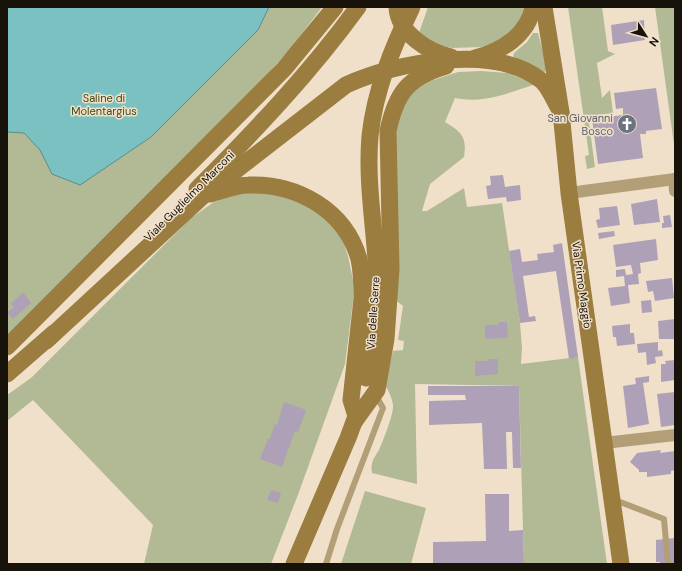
<svg xmlns="http://www.w3.org/2000/svg" width="682" height="571" font-family="'DM Sans',sans-serif">
  <style>
    .green { fill: #b1ba95 }
    .water { fill: #7cc1c2; stroke: #5e8c8b }
    .building { fill: #aea0b6 }
    .lines { fill: none; stroke-linecap: round; stroke-linejoin: round }
    .lane { stroke: #b29f78; stroke-width: 6 }
    .street { stroke: #b29f78; stroke-width: 12 }
    .secondary { stroke: #9a7d3f; stroke-width: 17 }
    .secondary-bridge { stroke: #9a7d3f; stroke-width: 17 }
    .labels { text-anchor: middle; dominant-baseline: central; stroke-width: 3; stroke-linejoin: round; paint-order: stroke }
    .park-label { font-size: 11px; fill: #414b12; stroke: #f0e0ca }
    .worship-label { font-size: 11px; fill: #5b616d; stroke: #f0e0ca; text-anchor: end }
    .street-label { font-size: 11px; fill: #17120a; stroke: #f0e0ca }
  </style>
  <rect width="100%" height="100%" fill="#f0e0ca"/>
  <!-- green -->
  <g class="green">
    <path d="M7,7h315l-31,41 -40,44 -244,244z"/>
    <path d="M428,7h96l-4,17 -15,17 -24,6 -29,1 -18,-4 -15,-11z"/>
    <path d="M568,7h34l6,44 7,3 -18,9 5,35 8,-8 3,23 -25,3 7,51 -8,2 -2,-13 4,-1z"/>
    <path d="M655,7h20v145z"/>
    <path d="M533,33h5l9,34v3l-4,3 -29,-13 -1,-3 1,-4 13,-11z"/>
    <path d="M481,71l27,2 27,11c-25,9 -53,20 -80,14l-10,24c17,10 22,15 19,35l-34,27 -8,27h5l37,-23 3,19 35,-4 18,120 2,25 -1,16 57,-7 29,207h-83l-5,-178 -104,-2 2,100 -45,-11c-2,-10 2,-15 7,-23 4,-9 15,-37 14,-45 -1,-7 -4,-14 -8,-20l8,-34 10,-1 1,-9 -6,-1 5,-34 -9,-7 2,-171 7,-25 18,-19 37,-12z"/>
    <path d="M247,191l41,4 32,17 22,26 6,18 5,24v21l-8,63 -46,128 -28,72h-127l9,-39 -120,-125 -26,21v-26l24,-17 160,-160 23,-16z"/>
    <path d="M365,491l61,17 -15,56h-70z"/>
  </g>
  <!-- water -->
  <path class="water" d="M7,7h262l-11,23 -107,107 -71,48 -28,-11 -12,-24 -16,-17 -17,-1z"/>
  <!-- building -->
  <g class="building">
    <path d="M644,20l1,20 -32,5 -2,-20z"/>
    <path d="M656,88l6,41 -16,2v3h-6l3,24 -45,6 -6,-45 31,-4v-7l-7,1 -2,-16z"/>
    <path d="M503,175l2,12 15,-2 1,15 -14,2 -1,-5 -18,2 -2,-13 5,-1 -1,-9z"/>
    <path d="M657,199l3,23 -26,3 -3,-21z"/>
    <path d="M617,206l3,19 -22,3 -2,-8 4,-1 -1,-11z"/>
    <path d="M670,215l2,12 -10,1v-5h2l-1,-7z"/>
    <path d="M614,231l1,5 -16,3 -1,-6z"/>
    <path d="M656,239l2,21 -18,3 1,10 -3,1 1,10 -11,1 2,18 -19,3 -3,-18 17,-2 -1,-10 -8,1v-7l9,-1 1,6 7,-1 -2,-9 -15,2 -3,-22z"/>
    <path d="M562,243l16,114 -9,2 -13,-88 -33,5 6,41 6,-1 1,5 -16,2 -11,-72 11,-2 2,13 16,-2 -1,-6 17,-2 -1,-7z"/>
    <path d="M672,278l2,20 -19,3 -2,-10 -5,1 -2,-11z"/>
    <path d="M23,292l8,11 -18,16 -6,-6 7,-6 -3,-3z"/>
    <path d="M651,300l1,12 -10,1 -1,-12z"/>
    <path d="M675,319v20h-16l-1,-18z"/>
    <path d="M498,322h9l1,16 -23,1v-14h13z"/>
    <path d="M630,324v9h4l1,11 -18,2 -1,-9h-3l-1,-11z"/>
    <path d="M658,342v9l4,-1 1,6 -8,1 1,6 -9,2 -1,-13 -8,1 -1,-9z"/>
    <path d="M488,359h10v15l-23,2v-15h13z"/>
    <path d="M675,360v20l-14,2v-18h5l-1,-3z"/>
    <path d="M649,376v6l-6,1 6,41 -21,4 -5,-42 13,-2 -1,-6z"/>
    <path d="M428,386h91l2,82h-8l-1,-36h-6l1,37h-23l-2,-46 -53,2v-24l37,-1 -1,-5h-37z"/>
    <path d="M675,392v33l-14,2 -4,-33z"/>
    <path d="M284,402l22,8 -8,22 -3,-1 -13,36 -22,-8 8,-20h2l5,-15 2,1z"/>
    <path d="M661,450l-1,3 15,-2v19l-4,1v3l-24,3v-5h-8v-2l-9,-8 7,-9z"/>
    <path d="M271,490l10,3 -3,10 -11,-3z"/>
    <path d="M485,494h24v37l14,-1 1,34h-91v-22l53,-1z"/>
    <path d="M675,538v26h-14l-1,-2h-4v-22z"/>
  </g>
  <g class="lines">
    <!-- lane -->
    <g class="lane">
      <path d="M615,500l49,19 4,45"/>
      <path d="M326,564l11,-35 46,-121 -8,-14"/>
    </g>
    <!-- street -->
    <g class="street">
      <path d="M674,179l1,12"/>
      <path d="M569,193l106,-14"/>
      <path d="M604,443l71,-8"/>
    </g>
    <!-- secondary -->
    <g class="secondary">
      <path d="M397,7c1,26 31,45 54,50"/>
      <path d="M544,7l17,105 8,81 52,371"/>
      <path d="M475,58c26,-6 53,-23 58,-51"/>
      <path d="M197,189c57,-57 113,-116 161,-182"/>
      <path d="M210,194c12,-3 26,-9 38,-9 49,-2 97,25 111,74 3,13 3,26 3,40l-11,101 5,16"/>
      <path d="M46,341l158,-146 142,-110c50,-23 149,-42 196,-4 8,7 13,22 19,31"/>
      <path d="M7,347l277,-278 51,-62"/>
      <path d="M7,374l47,-41"/>
      <path d="M354,422l23,-32 9,-51 5,-70 -3,-138c8,-38 20,-54 58,-65"/>
      <path d="M294,564l54,-126 10,-27"/>
    </g>
    <!-- secondary-bridge -->
    <path class="secondary-bridge" d="M366,378c7,-33 12,-68 11,-102 -2,-47 -11,-93 -7,-140 5,-46 22,-87 42,-129"/>
  </g>
  <!-- icons -->
  <defs>
    <symbol id="church-disc" viewBox="-11 -11 22 22"><circle r="9.5" fill="#6b7280" stroke="#f0e0ca"/><path d="M-1.2-6h2.4v3.5h3.3v2.4h-3.3V6h-2.4V-.1h-3.3v-2.4h3.3Z" fill="#fff"/></symbol>
  </defs>
  <g fill-rule="evenodd">
    <use href="#church-disc" x="616" y="113" width="22" height="22"/>
  </g>
  <g class="labels">
    <!-- park labels -->
    <g class="park-label">
      <text x="104" y="98">Saline di<tspan x="104" dy="13">Molentargius</tspan></text>
    </g>
    <!-- worship labels -->
    <g class="worship-label">
      <text x="613" y="118">San Giovanni<tspan x="613" dy="13">Bosco</tspan></text>
    </g>
    <!-- street labels -->
    <g class="street-label">
      <text transform="translate(189 196) rotate(-45)">Viale Guglielmo Marconi</text>
      <text transform="translate(582 285) rotate(82)">Via Primo Maggio</text>
      <text transform="translate(373 313) rotate(-86)">Via delle Serre</text>
    </g>
  </g>
  <!-- border -->
  <rect width="682" height="571" fill="none" stroke="#17120a" stroke-width="16"/>
  <!-- north arrow -->
  <g transform="translate(646 36) rotate(126)" stroke="#f0e0ca" stroke-width="3" paint-order="stroke">
  <path d="M0-3L7 15L0 10L-7 15Z" fill="#17120a"/>
  <text y="-6" font-size="11" font-weight="bold" text-anchor="middle" fill="#17120a">N</text>
  </g>
</svg>
